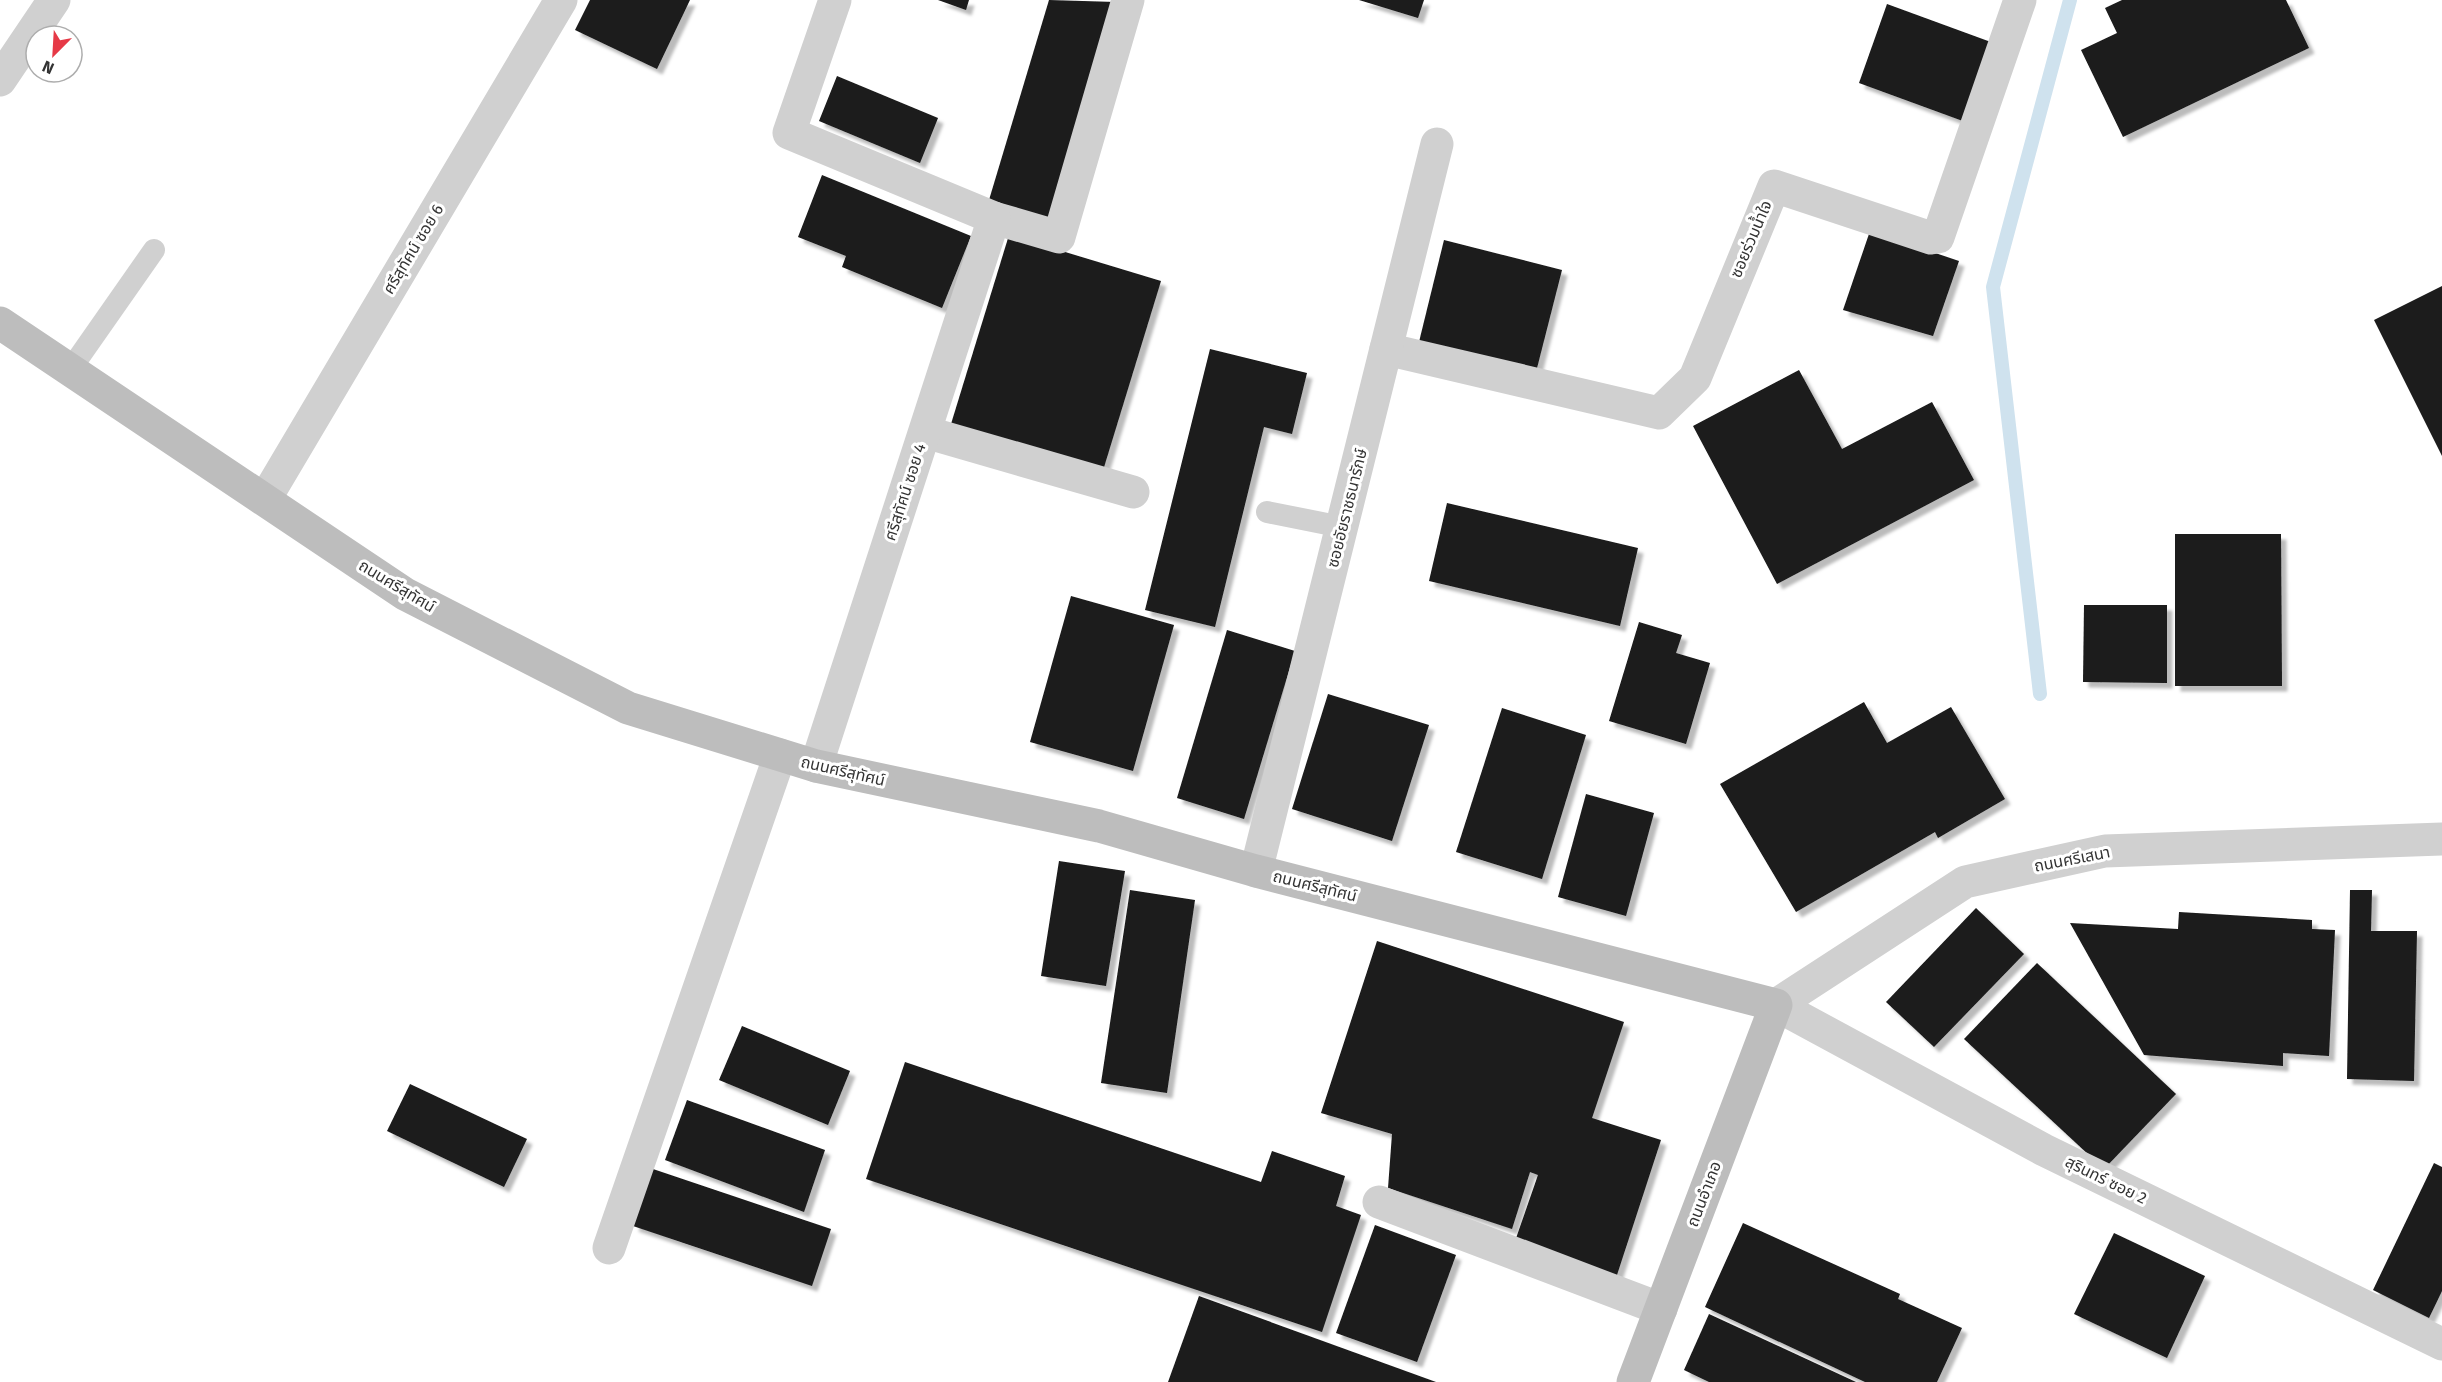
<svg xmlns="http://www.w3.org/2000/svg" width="2442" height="1382" font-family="'Fira Sans','Noto Sans Thai',sans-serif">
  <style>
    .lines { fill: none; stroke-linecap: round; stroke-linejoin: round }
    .stream { stroke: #cfe2ee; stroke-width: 14 }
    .building { fill: #1a1a1a; filter: url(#shadow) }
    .lane { stroke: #d0d0d0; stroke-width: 22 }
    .street { stroke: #d0d0d0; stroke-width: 33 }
    .secondary { stroke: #bdbdbd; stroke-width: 33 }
    .labels { text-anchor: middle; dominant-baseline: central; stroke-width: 6; stroke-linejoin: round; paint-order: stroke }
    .street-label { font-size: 16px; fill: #333; stroke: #fff }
  </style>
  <defs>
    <filter id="shadow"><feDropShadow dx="5.5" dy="5.5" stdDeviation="1.5" flood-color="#0004"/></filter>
  </defs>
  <rect width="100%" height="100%" fill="#fff"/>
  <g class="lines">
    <!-- stream -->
    <path class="stream" d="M2040,694l-47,-407 77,-287"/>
  </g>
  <!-- building -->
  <g class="building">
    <path d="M590,0h100l-33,69 -82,-39z"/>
    <path d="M938,0h31l-3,10z"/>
    <path d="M1049,0l67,2 -64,217 -63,-19z"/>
    <path d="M1359,0h65l-6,18z"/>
    <path d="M2122,0h164l23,48 -186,89 -42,-87 36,-17 -12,-25z"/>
    <path d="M1887,4l112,41 -28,79 -112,-41z"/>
    <path d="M837,76l101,42 -18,45 -101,-42z"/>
    <path d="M822,175l149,61 -29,72 -100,-41 4,-11 -48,-19z"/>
    <path d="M1870,231l89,30 -26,75 -90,-26z"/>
    <path d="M1009,235l152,46 -60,196 -150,-53z"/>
    <path d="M1444,240l118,30 -26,102 -117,-30z"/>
    <path d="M2442,286v170l-68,-136z"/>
    <path d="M1210,349l97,24 -15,61 -28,-7 -49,200 -70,-17z"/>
    <path d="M1799,370l43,79 90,-47 42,78 -197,104 -84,-158z"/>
    <path d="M1447,503l191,45 -18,78 -191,-45z"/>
    <path d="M2175,534h106l1,152h-107z"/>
    <path d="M1071,596l103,29 -41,146 -103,-29z"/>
    <path d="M2084,605h83v78l-84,-1z"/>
    <path d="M1639,622l43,13 -6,18 34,10 -24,81 -77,-23z"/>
    <path d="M1227,630l68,21 -51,168 -67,-21z"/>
    <path d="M1328,694l101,31 -37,116 -100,-32z"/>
    <path d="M1864,702l23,41 64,-36 54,92 -67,39 -3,-6 -139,80 -76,-128z"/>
    <path d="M1502,708l84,27 -44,144 -86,-27z"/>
    <path d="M1586,794l68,19 -28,103 -68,-19z"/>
    <path d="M1059,861l66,10 -19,115 -65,-10z"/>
    <path d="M1130,890l65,10 -28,193 -66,-10z"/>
    <path d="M2350,890h22l-1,41h46l-3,150 -67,-2z"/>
    <path d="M1976,908l48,46 -90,93 -48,-45z"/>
    <path d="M2179,912l133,8v9l23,1 -6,126 -46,-3v13l-139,-11 -74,-132 108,6z"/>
    <path d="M1377,941l247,81 -32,96 69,22 -45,138 -102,-34 24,-69 -8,-3 -18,57 -124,-41 4,-54 -71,-21z"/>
    <path d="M2037,963l139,131 -72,75 -140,-130z"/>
    <path d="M742,1026l108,45 -22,54 -109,-45z"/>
    <path d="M905,1062l356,120 11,-31 73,25 -9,30 25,9 -39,117 -456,-153z"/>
    <path d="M410,1084l117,55 -23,48 -117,-56z"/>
    <path d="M687,1100l138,50 -21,62 -139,-52z"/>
    <path d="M2434,1163l8,4v124l-13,27 -56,-28z"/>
    <path d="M653,1169l178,60 -19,57 -179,-60z"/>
    <path d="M1743,1223l157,71 -2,5 64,29 -25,54h-72l-160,-75z"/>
    <path d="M1375,1225l81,30 -39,107 -81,-29z"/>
    <path d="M2114,1233l91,43 -38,82 -93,-44z"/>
    <path d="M1199,1296l237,86h-268z"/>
    <path d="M1709,1314l147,68h-147l-25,-12z"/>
  </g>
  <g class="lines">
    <!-- lane -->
    <g class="lane">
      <path d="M70,370l84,-120"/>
      <path d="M1267,512l75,15"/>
    </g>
    <!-- street -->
    <g class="street">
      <path d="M835,0l-46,133 205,85 65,19 69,-237"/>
      <path d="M0,80l54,-80"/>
      <path d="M1386,349l273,64 36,-35 79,-192 157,52 7,-1 82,-237"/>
      <path d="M925,432l208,60"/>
      <path d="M265,499l296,-499"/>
      <path d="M816,766l178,-548"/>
      <path d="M2442,839l-337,12 -140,31 -189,123 268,145 398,194"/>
      <path d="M1256,871l181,-727"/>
      <path d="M1379,1202l282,107"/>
      <path d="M609,1248l171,-493"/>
    </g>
    <!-- secondary -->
    <path class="secondary" d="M0,323l405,271 223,114 188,58 283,60 157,45 520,134 -143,377"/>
  </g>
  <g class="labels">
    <!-- street labels -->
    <g class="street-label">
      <text transform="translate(1751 239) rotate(-67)">ซอยร่วมน้ำใจ</text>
      <text transform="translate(413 249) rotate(-59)">ศรีสุทัศน์ ซอย 6</text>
      <text transform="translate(905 492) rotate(-72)">ศรีสุทัศน์ ซอย 4</text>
      <text transform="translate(1347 508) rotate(-76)">ซอยอัยราชธนารักษ์</text>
      <text transform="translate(397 586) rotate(31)">ถนนศรีสุทัศน์</text>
      <text transform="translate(843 771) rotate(13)">ถนนศรีสุทัศน์</text>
      <text transform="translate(2072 859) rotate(-11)">ถนนศรีเสนา</text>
      <text transform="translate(1315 886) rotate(14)">ถนนศรีสุทัศน์</text>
      <text transform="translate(2106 1180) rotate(26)">สุรินทร์ ซอย 2</text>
      <text transform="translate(1704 1194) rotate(-69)">ถนนอำเภอ</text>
    </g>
  </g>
  <!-- north arrow -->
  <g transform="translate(54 54) rotate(204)"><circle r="28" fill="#ffffff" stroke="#adadad" stroke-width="1.5"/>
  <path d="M0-4.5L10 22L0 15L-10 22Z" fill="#e63946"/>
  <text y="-9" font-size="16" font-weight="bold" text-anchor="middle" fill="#333333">N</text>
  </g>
</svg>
